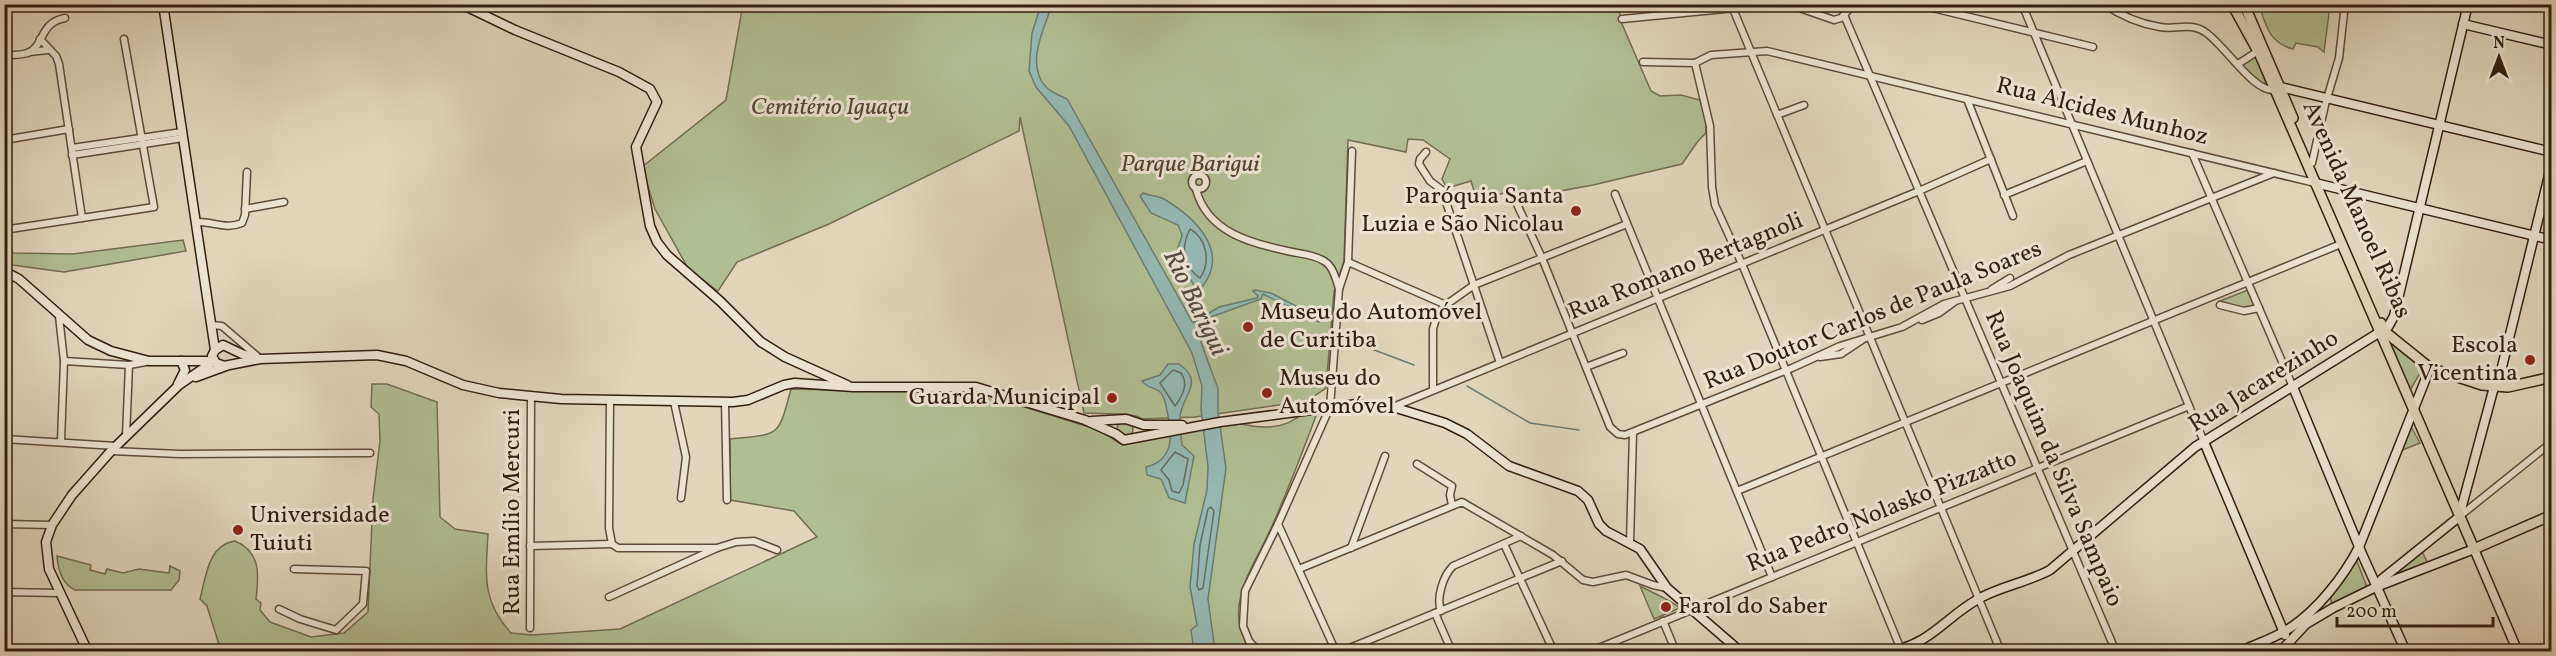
<svg xmlns="http://www.w3.org/2000/svg" width="2556" height="656" font-family="Vollkorn,serif">
  <style>
    .green { fill: #b1be92; stroke: #726e50; stroke-width: 1.5 }
    .water { fill: #94b9b4; stroke: #6d7b72; stroke-width: 1.5 }
    .lines { fill: none; stroke-linecap: round; stroke-linejoin: round }
    .shore { stroke: #636c62; stroke-width: 1.5 }
    .stream { stroke: #6d7b72; stroke-width: 1.5 }
    .street-casing { stroke: #5e4c3a; stroke-width: 9 }
    .secondary-casing { stroke: #321e0f; stroke-width: 11 }
    .primary-casing { stroke: #321e0f; stroke-width: 12 }
    .street { stroke: #ece4d3; stroke-width: 6 }
    .secondary { stroke: #ece4d3; stroke-width: 8 }
    .primary { stroke: #e1d6bb; stroke-width: 9 }
    .poi-dot { fill: #8f2418; stroke: #ece4d3; stroke-width: 2 }
    .labels { text-anchor: middle; dominant-baseline: central; stroke-width: 6; stroke-linejoin: round; paint-order: stroke }
    .park-label { font-size: 24px; font-style: italic; fill: #524630; stroke: #ece4d3 }
    .street-label { font-size: 24px; fill: #321e0f; stroke: #ece4d3 }
    .poi-label { font-size: 24px; fill: #321e0f; stroke: #ece4d3; text-anchor: start }
    .water-label { font-size: 26px; font-style: italic; fill: #4f4c41; stroke: #ece4d3 }
  </style>
  <rect width="100%" height="100%" fill="#e1d6bb"/>
  <filter id="stains"><feTurbulence type="fractalNoise" baseFrequency=".00333" numOctaves="4"/><feColorMatrix values="0 0 0 0 .2 0 0 0 0 .09 0 0 0 0 .02 0 0 0 .5 -.17"/></filter>
  <radialGradient id="worn" r=".72"><stop offset=".6" stop-color="#630" stop-opacity="0"/><stop offset="1" stop-color="#630" stop-opacity=".3"/></radialGradient>
  <!-- green -->
  <g class="green">
    <path d="M743,4l875,1 4,19 29,67 9,5 21,-1 19,5 6,21v12l-8,8 -16,23 -89,21 -82,15 -4,-8 -30,9 -6,-20 -24,7 -5,-9 8,-20 -27,-19 -15,-1 -2,13 -58,-12 -4,121 -10,31 -8,96 -19,13 -112,16 -53,2c-8,-7 -44,-5 -58,-6l-64,-296 -1,14 -190,93 -92,38 -19,29 -29,-21 -34,-61 -13,-42 84,-67z"/>
    <path d="M2259,5h71l-6,47 -6,-5 -22,-4 -3,6c-24,-6 -27,-24 -34,-44z"/>
    <path d="M2256,56l11,30 -8,-4 -17,-17z"/>
    <path d="M183,240l3,11 -122,21 -59,-8v-23l8,12 60,1z"/>
    <path d="M2248,290l6,16 -13,2 -21,-7z"/>
    <path d="M2388,339l35,29 -14,24z"/>
    <path d="M372,384h15l50,18 3,115 15,12 33,5c-2,41 -7,66 23,99l21,2 88,-6 197,-92 -23,-26 -64,-11v-61c50,-5 48,-1 61,-50l188,4 120,37 23,15 112,-23c25,7 51,9 70,-10l12,4c-14,37 -28,75 -45,112 -10,24 -26,46 -31,72 -4,18 0,39 14,51h-1033l-14,-45 -7,-7c6,-23 8,-54 35,-58 26,11 24,34 21,58l5,4 -1,7 10,12 41,15 33,-4 24,-21 5,-113 7,-58 -1,-27 -8,-7z"/>
    <circle cx="1125" cy="429" r="8"/>
    <path d="M2409,423l11,20 -20,8z"/>
    <path d="M2422,551l6,13 -45,19z"/>
    <path d="M57,556l34,9 -1,5 15,4 2,-5 16,4 16,-4 30,4 1,-7 10,5 -1,9 -8,10h-96c-13,-6 -17,-20 -18,-34z"/>
    <path d="M2356,559l11,28 -33,16 -3,-1v-7l15,-19z"/>
    <path d="M1640,586c15,8 27,12 40,22l-26,11z"/>
  </g>
  <!-- water -->
  <g class="water">
    <path d="M1041,5h11c-8,24 -27,59 -6,82 4,5 15,9 21,12l126,224 26,-16 38,-9 1,-2 -5,-5 2,-1 16,3 50,26 -2,3 -56,-28 -2,5 -50,18 -14,14 21,58v23l8,56 -18,131 7,52h-21l-3,-21 6,-5 -7,-38 4,-43 13,-54 1,-23 -7,-58 1,-23 -10,-33 -123,-227 -33,-39 -7,-16 3,-38z"/>
    <path d="M1143,193c6,3 13,2 21,6 30,18 67,52 38,88h-7c-5,-10 -18,-24 -18,-34 0,-6 4,-12 5,-18l-4,-10 -27,-12 -11,-17z"/>
    <path d="M1168,364h11c26,18 4,30 1,52 -1,9 1,20 2,29l12,11 -9,47 -16,-5 -8,-19 -14,-4 -1,-8c28,-7 27,-32 21,-56 -1,-6 -2,-13 -6,-18 -5,-6 -15,-5 -19,-12l18,-6z"/>
  </g>
  <g class="lines">
    <!-- shore -->
    <g class="shore">
      <path d="M1190,229c17,9 21,34 10,49 -18,-12 -19,-32 -10,-49z"/>
      <path d="M1173,370l8,3c8,11 1,24 -6,33l-15,-23z"/>
      <path d="M1175,452l13,7 -5,26 -4,8 -7,-2 -3,-11 -8,-10z"/>
      <path d="M1211,507l3,4 -11,77 -4,2 -2,-4 3,-41 8,-36z"/>
    </g>
    <!-- stream -->
    <g class="stream">
      <path d="M1340,337l74,28"/>
      <path d="M1467,386l63,37 49,7"/>
    </g>
    <defs>
      <g id="street">
        <path d="M1731,4l270,648"/>
        <path d="M1788,4l46,16 7,-2 13,-14"/>
        <path d="M1916,4l177,43"/>
        <path d="M2022,4l182,438"/>
        <path d="M2104,4c16,11 37,20 56,23 15,3 31,-5 45,5 19,12 48,60 69,58"/>
        <path d="M1844,15l272,637"/>
        <path d="M1622,19l154,-15"/>
        <path d="M40,39l16,17 3,8 23,154"/>
        <path d="M29,52l19,-2"/>
        <path d="M13,55c4,0 11,-1 15,-2 17,-8 11,-30 37,-35"/>
        <path d="M1643,62l52,1 16,-8 56,-4 548,132"/>
        <path d="M1695,63l15,63 2,61 3,18 27,59 160,388"/>
        <path d="M2238,64l20,-13"/>
        <path d="M1967,99l46,117"/>
        <path d="M1777,115l27,-10"/>
        <path d="M4,140l65,-11"/>
        <path d="M72,148l110,-16"/>
        <path d="M1426,152l-6,7 -1,5 11,17 12,9 58,173"/>
        <path d="M2192,153l101,234"/>
        <path d="M72,155l111,-17"/>
        <path d="M2312,163l13,-58 14,-47 6,-54"/>
        <circle cx="1199" cy="182" r="7"/>
        <path d="M1196,189c11,44 57,55 96,63 10,2 23,3 32,9 9,5 12,18 15,28"/>
        <path d="M1615,194l157,383"/>
        <path d="M2004,195l83,-34"/>
        <path d="M1516,202l26,56 68,169 8,7 7,1 167,-67 48,-22 62,-19 42,-23 66,-18 59,-31 205,-82"/>
        <path d="M245,209l39,-7"/>
        <path d="M196,222c16,-1 30,8 46,1l3,-8 2,-43"/>
        <path d="M10,229l144,-22 -30,-168"/>
        <path d="M1348,262l98,43"/>
        <path d="M1992,289l18,-11"/>
        <path d="M2220,305l24,6 15,-3"/>
        <path d="M59,316l5,45 -3,80"/>
        <path d="M1922,320l17,-7 15,-11"/>
        <path d="M211,325l11,1 35,30"/>
        <path d="M1820,357l21,-3 21,-14"/>
        <path d="M64,361l65,4 17,-3"/>
        <path d="M1586,367l37,-14"/>
        <path d="M1433,390v-61l4,-14 13,-13 24,-17 153,-61"/>
        <path d="M610,400l-1,128 3,16 6,4h99"/>
        <path d="M674,402l12,55 -5,41"/>
        <path d="M725,402l2,98"/>
        <path d="M1393,407l526,-216 72,-32"/>
        <path d="M126,436l3,-71"/>
        <path d="M4,439l112,7"/>
        <path d="M111,451l69,3 190,-1"/>
        <path d="M1417,464l35,22 -2,9 2,10"/>
        <path d="M1737,491l604,-247"/>
        <path d="M2460,516l92,-74"/>
        <path d="M4,524l48,1"/>
        <path d="M1278,524l58,128"/>
        <path d="M1630,543l3,-110"/>
        <path d="M1504,544l50,108"/>
        <path d="M530,546l82,-2"/>
        <path d="M1351,548l34,-92"/>
        <path d="M1299,569l163,-67 91,53 30,25 10,2 33,-7 27,10 14,3"/>
        <path d="M4,592l55,1"/>
        <path d="M609,597l108,-49 19,-6 18,-1 23,9"/>
        <path d="M279,609l21,10 36,11 27,-26 3,-33 -72,-2"/>
        <path d="M1441,611c-5,-13 2,-35 12,-45l68,-30"/>
        <path d="M1435,613l17,39"/>
        <path d="M1663,621l13,31"/>
        <path d="M530,628l1,-231"/>
        <path d="M1259,652l-10,-11 -6,-15 2,-35 33,-67 52,-117 9,-118 9,-27 4,-111"/>
        <path d="M1340,652l222,-91"/>
        <path d="M1589,652l600,-246"/>
      </g>
      <g id="secondary">
        <path d="M163,4l52,346"/>
        <path d="M461,4l54,26 104,42 31,17 7,13 -21,45 14,79 7,16 10,13 53,46 41,41 24,15 62,28"/>
        <path d="M2463,24l89,21"/>
        <path d="M2275,89l5,-2 272,65"/>
        <path d="M2315,183l237,57"/>
        <path d="M4,271l15,8 69,61 23,11 38,10h64"/>
        <path d="M260,359l-18,-5 -19,-9 -8,5 -3,6 4,7 8,3 36,-7 117,-4 29,6 57,24 36,8 62,6 172,3 15,-2 36,-15 11,-2 58,4h123l109,33 31,14 8,6 96,-18 137,-18 36,3 52,16 22,11 42,32 69,25 10,9 11,24 7,7 34,18 27,39 74,64"/>
        <path d="M196,377l30,-11"/>
        <path d="M178,384l7,-14 -4,-9"/>
        <path d="M2293,387l69,167 44,98"/>
        <path d="M1092,421l34,-2 18,6h38"/>
        <path d="M2204,442l81,193"/>
        <path d="M2376,587l6,-8 77,-62 35,-130 6,-12 52,-212"/>
        <path d="M88,652l-39,-83 -3,-27 6,-17 20,-30 39,-44 68,-66 35,-24"/>
        <path d="M1888,652c44,-8 57,-35 92,-54 22,-12 48,-16 70,-28l145,-123 193,-120 6,-11 74,-312"/>
        <path d="M2239,652c17,-8 36,-14 51,-24 28,-18 54,-52 69,-81l71,-179"/>
        <path d="M2280,652l26,-28 27,-16 43,-21 98,-38 44,103"/>
      </g>
      <g id="primary">
        <path d="M2232,4l28,51 214,494 78,-34"/>
        <path d="M2244,4l49,114"/>
        <path d="M2381,323l3,8 46,37 52,17 26,2 44,-10"/>
      </g>
    </defs>
    <!-- street casing -->
    <use href="#street" class="street-casing"/>
    <!-- secondary casing -->
    <use href="#secondary" class="secondary-casing"/>
    <!-- primary casing -->
    <use href="#primary" class="primary-casing"/>
    <!-- street -->
    <use href="#street" class="street"/>
    <!-- secondary -->
    <use href="#secondary" class="secondary"/>
    <!-- primary -->
    <use href="#primary" class="primary"/>
  </g>
  <!-- markers -->
  <g class="poi-dot">
    <circle cx="1576" cy="211" r="6"/>
    <circle cx="1248" cy="327" r="6"/>
    <circle cx="2530" cy="360" r="6"/>
    <circle cx="1267" cy="393" r="6"/>
    <circle cx="1112" cy="398" r="6"/>
    <circle cx="238" cy="530" r="6"/>
    <circle cx="1666" cy="607" r="6"/>
  </g>
  <g class="labels">
    <!-- park labels -->
    <g class="park-label">
      <text x="830" y="108">Cemitério Iguaçu</text>
      <text x="1190" y="165">Parque Barigui</text>
    </g>
    <!-- street labels -->
    <g class="street-label">
      <text transform="translate(2102 112) rotate(14)">Rua Alcides Munhoz</text>
      <text transform="translate(2356 210) rotate(66)">Avenida Manoel Ribas</text>
      <text transform="translate(1686 267) rotate(-22)">Rua Romano Bertagnoli</text>
      <text transform="translate(1873 316) rotate(-22)">Rua Doutor Carlos de Paula Soares</text>
      <text transform="translate(2264 382) rotate(-32)">Rua Jacarezinho</text>
      <text transform="translate(2053 459) rotate(67)">Rua Joaquim da Silva Sampaio</text>
      <text transform="translate(513 512) rotate(-90)">Rua Emílio Mercuri</text>
      <text transform="translate(1882 512) rotate(-22)">Rua Pedro Nolasko Pizzatto</text>
    </g>
    <!-- poi labels -->
    <g class="poi-label">
      <text x="1564" y="197" text-anchor="end">Paróquia Santa<tspan x="1564" dy="28">Luzia e São Nicolau</tspan></text>
      <text x="1260" y="313">Museu do Automóvel<tspan x="1260" dy="28">de Curitiba</tspan></text>
      <text x="2518" y="346" text-anchor="end">Escola<tspan x="2518" dy="28">Vicentina</tspan></text>
      <text x="1279" y="379">Museu do<tspan x="1279" dy="28">Automóvel</tspan></text>
      <text x="1100" y="398" text-anchor="end">Guarda Municipal</text>
      <text x="250" y="516">Universidade<tspan x="250" dy="28">Tuiuti</tspan></text>
      <text x="1678" y="607">Farol do Saber</text>
    </g>
    <!-- water labels -->
    <g class="water-label">
      <text transform="translate(1195 303) rotate(64)">Rio Barigui</text>
    </g>
  </g>
  <!-- margin -->
  <rect width="2556" height="656" fill="none" stroke="#e1d6bb" stroke-width="24"/>
  <rect x="6" y="6" width="2544" height="644" fill="none" stroke="#321e0f" stroke-width="3"/>
  <rect x="12" y="12" width="2532" height="632" fill="none" stroke="#321e0f" stroke-width="1.5"/>
  <!-- north arrow -->
  <g transform="translate(2499 57)" stroke="#ece4d3" stroke-width="4.5" paint-order="stroke">
  <path d="M0-4.5L10 22L0 15L-10 22Z" fill="#321e0f"/>
  <text y="-9" font-size="16" font-weight="bold" text-anchor="middle" fill="#321e0f">N</text>
  </g>
  <!-- scale -->
  <path d="M2337 617v9h156v-9" fill="none" stroke="#321e0f" stroke-width="3"/>
  <text x="2346" y="617" font-size="18" fill="#321e0f" stroke="#ece4d3" stroke-width="4.5" paint-order="stroke">200 m</text>
  <rect width="100%" height="100%" filter="url(#stains)"/>
  <rect width="100%" height="100%" fill="url(#worn)"/>
</svg>
